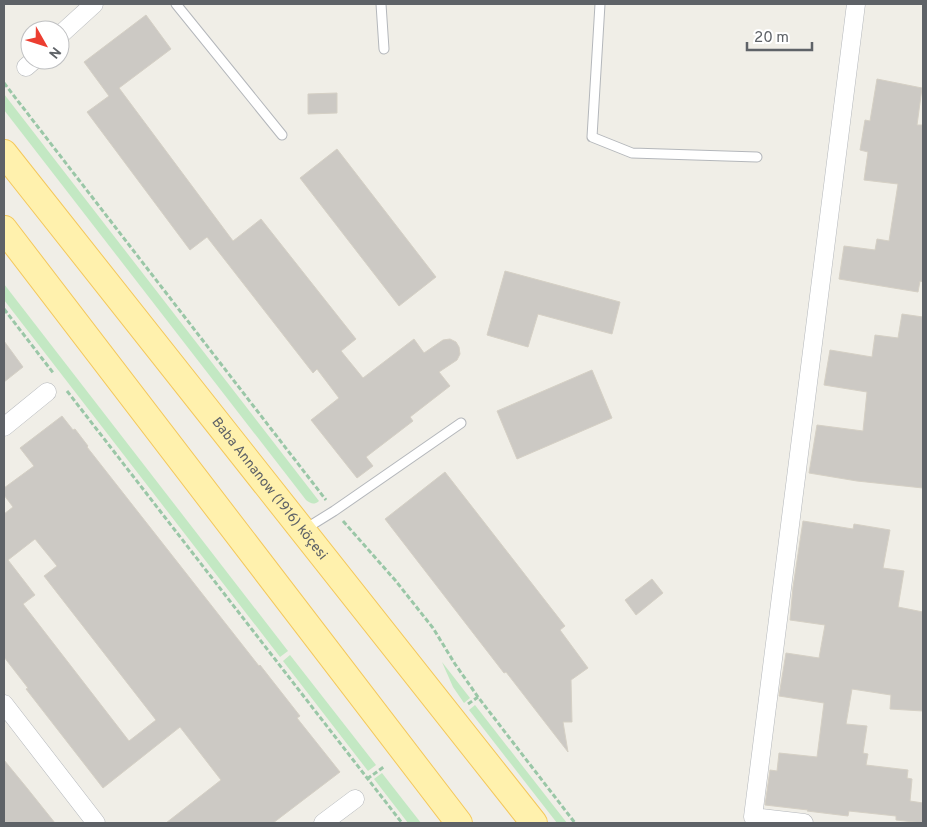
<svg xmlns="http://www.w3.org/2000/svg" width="927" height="827" font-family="Overpass,sans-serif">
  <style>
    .green { fill: #c3e8c3 }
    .building { fill: #ccc9c4; stroke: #d5d0c5; fill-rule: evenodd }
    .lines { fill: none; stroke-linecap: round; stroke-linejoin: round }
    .service-casing { stroke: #b4b7bb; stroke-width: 11 }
    .minor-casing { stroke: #b4b7bb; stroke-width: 19 }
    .primary-casing { stroke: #f4c85c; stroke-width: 28 }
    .path { stroke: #9ac7a7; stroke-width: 3; stroke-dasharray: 5 2.5; stroke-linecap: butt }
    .service { stroke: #fff; stroke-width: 9 }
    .minor { stroke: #fff; stroke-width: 18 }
    .primary { stroke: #fff1ad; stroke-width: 26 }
    .labels { text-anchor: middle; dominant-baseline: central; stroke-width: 4; stroke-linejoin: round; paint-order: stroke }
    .street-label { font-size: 14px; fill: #5e6267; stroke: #fff }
  </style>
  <rect width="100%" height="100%" fill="#f0eee7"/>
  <!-- green -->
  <g class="green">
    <path d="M4,94l315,407c-5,4 -8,3 -13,-1l-302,-390z"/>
    <path d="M4,284l284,367 -8,6 -276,-357z"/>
    <path d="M290,655l86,110 -8,6 -85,-110z"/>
    <path d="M442,662l28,36 -6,5 -11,-16z"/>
    <path d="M475,705l92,118h-10l-88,-113z"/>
    <path d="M382,773l39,50h-13l-34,-44z"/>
  </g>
  <!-- building -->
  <g class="building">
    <path d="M146,15l25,34 -52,39 114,153 28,-22 95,120 -15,12 22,27 51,-39 10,14 19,-13 7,-1 6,3 3,5 1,7 -3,6 -18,12 11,14 -40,31 3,4 -47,36 7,9 -16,12 -46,-58 28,-22 -22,-29 -4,4 -106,-136 -17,13 -103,-138 22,-16 -25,-34z"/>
    <path d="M877,79l45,9 -5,37h6v157l-3,-1 -2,11 -79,-13 5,-33 31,4 2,-11 12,2 9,-57 -34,-4 4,-28 -8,-2 5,-30 5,1z"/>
    <path d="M337,93v20l-29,1v-20z"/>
    <path d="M337,149l99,128 -37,29 -99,-128z"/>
    <path d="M505,271l115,31 -8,32 -74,-20 -10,33 -41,-12z"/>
    <path d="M902,314l21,3v171l-66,-7 -48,-8 8,-48 46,6 4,-39 -43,-7 6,-35 42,7 3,-22 23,3z"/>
    <path d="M4,341l19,26 -19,15z"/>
    <path d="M592,370l20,48 -95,41 -20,-48z"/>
    <path d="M62,416l11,14 2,-1 13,17 -1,1 172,219 1,-1 40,51 -3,2 43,54 -67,51h-107l55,-43 -41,-53 -77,61 -77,-99 2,-1 -24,-31v-143l9,-7 -9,-12v-7l30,-22 -14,-18zM35,539l22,27 -13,10 112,144 -27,21 -106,-137 12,-9 -27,-35z"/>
    <path d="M445,472l120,154 -5,4 28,38 -17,12 1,42h-9l5,30 -62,-80 -2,1 -119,-154z"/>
    <path d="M803,521l50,8 1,-5 36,6 -7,38 21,3 -6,36 25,5v99l-33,-2 1,-14 -39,-6 -6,35 21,2 -4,27 5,1 -2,11 42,5 -1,8 5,1 -2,22 13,2v20l-27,-3v-4l-47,-5 -1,5 -41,-5 1,-1 -43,-5 5,-35 7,1 2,-18 38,4 7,-54 -45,-7 7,-43 33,5 6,-33 -35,-5 3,-33z"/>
    <path d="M652,579l11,14 -27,22 -11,-15z"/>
    <path d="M4,760l23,28 28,35h-51z"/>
  </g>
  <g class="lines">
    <defs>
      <g id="service">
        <path d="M176,4l106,131"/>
        <path d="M381,4l3,45"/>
        <path d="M600,4l-8,133 40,16 125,4"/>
        <path d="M305,529l29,-18 127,-88"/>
      </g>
      <g id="minor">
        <path d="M60,35l34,-31"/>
        <path d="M26,67l8,-7"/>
        <path d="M4,427l43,-35"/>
        <path d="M4,704l92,119"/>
        <path d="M323,823l32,-24"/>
        <path d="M804,823l-51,-6 103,-813"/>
      </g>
      <g id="primary">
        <path id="s1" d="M4,153l530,670"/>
        <path d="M4,229l455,594"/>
      </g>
    </defs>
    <!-- service casing -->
    <use href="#service" class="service-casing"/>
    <!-- minor casing -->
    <use href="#minor" class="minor-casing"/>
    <!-- primary casing -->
    <use href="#primary" class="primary-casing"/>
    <!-- path -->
    <g class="path">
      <path d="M4,83l322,417"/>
      <path d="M4,309l50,65"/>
      <path d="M67,391l335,432"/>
      <path d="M343,521l52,59 38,48 22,36 23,33 97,126"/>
      <path d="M468,704l10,-7"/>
      <path d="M367,779l18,-13"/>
    </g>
    <!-- service -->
    <use href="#service" class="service"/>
    <!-- minor -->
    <use href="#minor" class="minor"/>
    <!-- primary -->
    <use href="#primary" class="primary"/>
  </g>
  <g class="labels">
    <!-- street labels -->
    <g class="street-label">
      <text stroke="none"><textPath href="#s1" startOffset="428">Baba Annanow (1916) köçesi</textPath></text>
    </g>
  </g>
  <!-- border -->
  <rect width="927" height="827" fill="none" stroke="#5e6267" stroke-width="10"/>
  <!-- north arrow -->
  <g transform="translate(45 45) rotate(129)"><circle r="24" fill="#ffffff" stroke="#bfc0c2"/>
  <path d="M0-4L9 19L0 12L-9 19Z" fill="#ec3e31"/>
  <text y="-8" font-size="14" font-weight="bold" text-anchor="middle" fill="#5e6267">N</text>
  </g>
  <!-- scale -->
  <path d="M747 42v8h65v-8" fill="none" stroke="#5e6267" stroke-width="2.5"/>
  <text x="754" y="42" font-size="15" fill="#5e6267" stroke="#ffffff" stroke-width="4" paint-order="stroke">20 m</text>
</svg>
